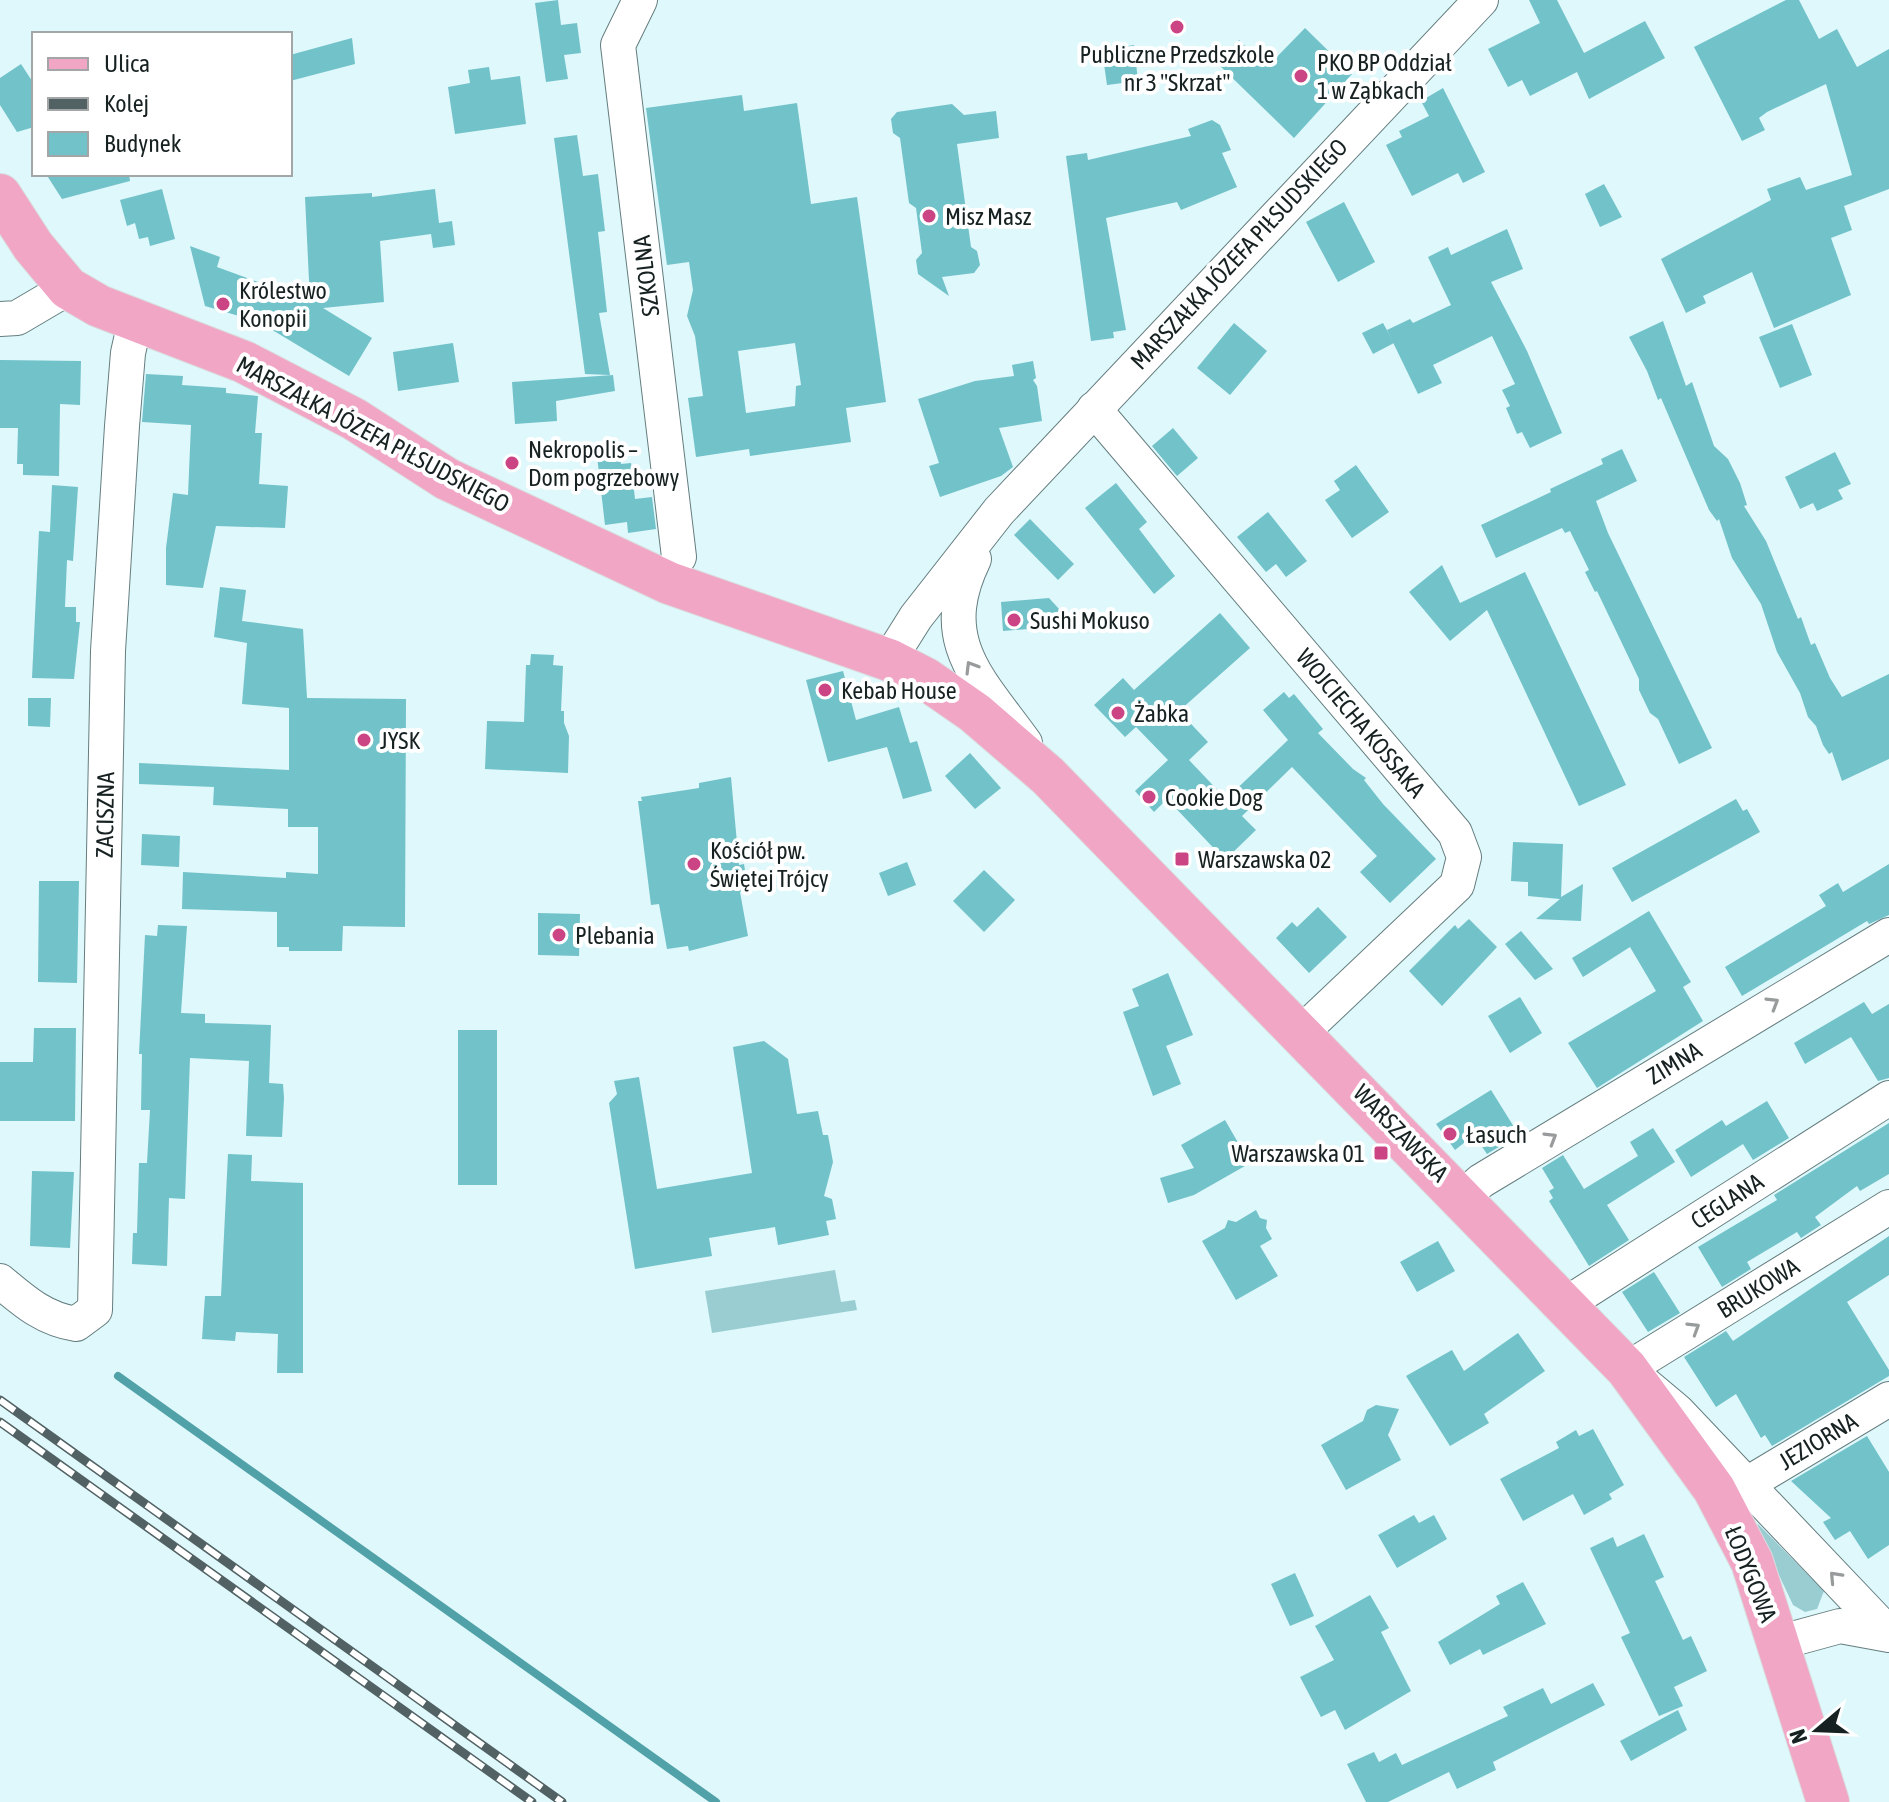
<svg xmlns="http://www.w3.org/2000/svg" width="1889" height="1802" font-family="'Asap Condensed',sans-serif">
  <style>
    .green { fill: #99cdd2 }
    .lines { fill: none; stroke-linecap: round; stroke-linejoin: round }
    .stream { stroke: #51a1a9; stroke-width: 8 }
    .building { fill: #72c2ca; fill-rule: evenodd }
    .minor-casing { stroke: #657d7f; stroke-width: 36 }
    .major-casing { stroke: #dadbdc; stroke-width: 44 }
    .minor { stroke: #fff; stroke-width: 34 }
    .major { stroke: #f1a6c6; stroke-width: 42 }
    .rail-casing { stroke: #526163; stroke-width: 9 }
    .rail { stroke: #fff; stroke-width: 6; stroke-dasharray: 18; stroke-linecap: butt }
    .oneway { stroke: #979b9c }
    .poi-dot { fill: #cb4483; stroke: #fff; stroke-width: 3 }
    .labels { text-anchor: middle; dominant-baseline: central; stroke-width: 8; stroke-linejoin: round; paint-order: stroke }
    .poi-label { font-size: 24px; fill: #172122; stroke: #fff; text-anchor: start }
    .street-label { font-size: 24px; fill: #172122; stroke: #fff }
  </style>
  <rect width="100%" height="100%" fill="#def8fb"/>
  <!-- green -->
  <g class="green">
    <path d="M835,1270l6,32 14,-2 2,10 -145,23 -7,-42z"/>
    <path d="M1758,1524l66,67 -7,18 -12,3 -12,-7 -37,-79z"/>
  </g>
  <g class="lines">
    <!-- stream -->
    <path class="stream" d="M118,1376l598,426"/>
  </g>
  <!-- building -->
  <g class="building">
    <path d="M558,0l3,25 16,-2 4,30 -17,2 4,24 -22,3 -11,-79z"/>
    <path d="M1529,0h28l27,53 61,-32 20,37 -76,41 -12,-27 -47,24 -8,-16 -14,7 -20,-38 52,-26z"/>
    <path d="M1786,0h13l20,39 18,-10 20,38 32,-18v140l-45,17 8,24 -21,8 20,57 -77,33 -22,-56 -49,24 3,7 -20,10 -25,-54 110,-59 -4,-11 33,-12 6,13 46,-15 -26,-91 -59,28 -8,6 6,12 -23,11 -48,-94z"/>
    <path d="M1305,28l47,46 -58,64 -77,-75 22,-23 28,27z"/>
    <path d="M352,38l3,26 -65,17v-26z"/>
    <path d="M1134,45l4,36 -31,4 -5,-35z"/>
    <path d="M21,64l13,20v43l-17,5 -17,-27v-27z"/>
    <path d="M489,67l2,13 29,-4 6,48 -71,10 -7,-47 22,-4 -2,-13z"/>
    <path d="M1443,88l42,84 -22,11 -5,-10 -46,23 -26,-51 16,-8 -3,-6 30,-15 -8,-15z"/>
    <path d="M742,95l2,16 53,-8 14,101 46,-7 29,205 -40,6 5,34 -101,14 -1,-7 -53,8 -8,-59 15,-2 -8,-60 -8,-20 6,-26 -4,-28 -22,3 -21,-157zM795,343l6,42 -5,1 -1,20 -49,7 -8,-62z"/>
    <path d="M952,104l12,11 32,-4 3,27 -42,6 14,103 6,4 3,14 -6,8 -32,4 7,19 -31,-22 -2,-14 6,-7 -6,-45 -7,-5 -9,-65 -7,-5 -2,-14 6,-7z"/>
    <path d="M1212,120l8,5 11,25 -9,3 15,34 -56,23 -4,-8 -71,16 20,112 -13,2 1,6 -23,3 -25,-185 21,-3 1,7 103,-24 -3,-7z"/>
    <path d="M577,135l6,41 15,-2 7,57 -7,1 9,80 -8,1 11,62 -25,-1 -9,-68 -22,-168z"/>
    <path d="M46,174h83l1,7 -68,18z"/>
    <path d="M1604,184l18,33 -22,10 -15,-33z"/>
    <path d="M162,189l13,50 -25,7 -2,-9 -9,2 -4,-16 -8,3 -7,-26z"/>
    <path d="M435,189l4,34 13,-2 3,24 -22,3 -2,-14 -51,7 4,61 -61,6 49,30 -23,38 -90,-54 -54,-16 -15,-60 30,11 -3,10 93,34 -5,-104 67,-4v4z"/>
    <path d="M1344,202l31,60 -37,20 -32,-60z"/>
    <path d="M1507,229l16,40 -32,13 36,69 35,82 -32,15 -8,-16 -5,2 -11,-26 4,-2 -8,-16 13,-6 -23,-48 -59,29 9,18 -24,11 -31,-64 23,-11 3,4 38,-18 -23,-48 20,-10 3,8z"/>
    <path d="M1663,321l23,65 6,-4 22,64 14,13 12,24 7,22 -3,1 22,35 32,78 3,-2 10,28 4,-2 15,35 12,19 47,-23v85l-47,22 -10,-29 -3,2 -6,-9 -7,-19 -8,-9 -8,-24 -23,-41 -16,-48 -29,-46 -13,-39 -2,2 -8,-11 -48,-112 -3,2 -11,-29 -18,-34z"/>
    <path d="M1234,323l33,28 -37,44 -33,-27z"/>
    <path d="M1383,323l11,20 -21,11 -11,-21z"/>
    <path d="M1792,324l20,51 -32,13 -21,-51z"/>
    <path d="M453,343l6,39 -61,9 -5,-39z"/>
    <path d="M0,360l81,1 -1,44 -20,-1 -1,72 -36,-1v-11h-6l1,-36h-18z"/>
    <path d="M1033,361l3,17 -3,2 4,6 5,35 -43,7 14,39 -12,9 -61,21 -11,-31 10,-3 -21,-64 57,-18 39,-5 -2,-11z"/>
    <path d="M146,374l37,2 -1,9 44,3v5l32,3 -3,37h7l-3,51 29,2 -3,42 -69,-2 -13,62 -37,-3v-37l7,-55 15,2 3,-70 -49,-3z"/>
    <path d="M613,375l2,16 -59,10 1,20 -42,3 -3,-42z"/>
    <path d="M1173,428l25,30 -21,18 -25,-30z"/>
    <path d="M1622,449l15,32 -41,20 12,32 104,215 -33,16 -21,-45 -8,-6 -11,-23v-11l-42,-88 -2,1 -10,-20 4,-2 -19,-39 -5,2 -3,-5 -66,30 -15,-33 70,-33 -1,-3 53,-25 -2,-5z"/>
    <path d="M1835,452l16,32 -13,6 5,9 -26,12 -4,-8 -13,6 -15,-32z"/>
    <path d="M620,454l1,10 10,-1 4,36 17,-2 4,32 -28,4 -1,-11 -22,3 -8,-69z"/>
    <path d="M1356,465l33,47 -37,26 -27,-38 15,-10 -6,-9z"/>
    <path d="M1116,483l31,39 -8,7 36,47 -21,18 -69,-86z"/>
    <path d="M52,485l26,2 -5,74 -6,-1 -2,47h11v15h4l-6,57 -42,-1 7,-147 11,1z"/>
    <path d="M1268,512l39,49 -21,16 -10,-13 -10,8 -29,-35z"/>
    <path d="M1030,519l44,45 -16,16 -44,-45z"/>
    <path d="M1442,565l18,38 65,-31 101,213 -47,21 -92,-196 -37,31 -41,-49z"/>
    <path d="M220,587l26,3 -4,31 61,8 4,69 99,1 -1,228 -62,-1 -1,25h-53v-4h-12v-35l-95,-3 1,-37 103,6v-6l32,2v-47h-30v-18l-75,-4 1,-18 -75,-3v-21l150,7v-62l-47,-4 5,-61 -33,-6z"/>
    <path d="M1049,598l11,12 -19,18 -38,3 -2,-29z"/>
    <path d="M1220,613l30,35 -71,63 29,31 -19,18 37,39 62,-59 -25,-30 21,-18 5,6 5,-4 29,35 -5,4 35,36 13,9 -2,2 19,24 53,55 -46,44 -30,-31 17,-16 -85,-89 -50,49 14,14 -31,30 -58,-61 -13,13 -19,-21 33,-31 -32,-33 -11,10 -31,-32 29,-27 11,12z"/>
    <path d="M531,654l23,1 -1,10 10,1 -2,45h3v12l5,13 -1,37 -83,-4 2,-48 37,1 2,-57h4z"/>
    <path d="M843,671l13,49 43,-13 11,36 7,-2 15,50 -29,8 -16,-52 -59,15 -22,-82z"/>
    <path d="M28,698h23l-1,29 -22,-1z"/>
    <path d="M970,753l31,35 -26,21 -30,-33z"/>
    <path d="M731,777l8,88 5,-1 4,26 -8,2 8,44 -59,15 -1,-5 -21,3 -8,-45 -8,1 -13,-104h4l-1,-4 58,-9v-5z"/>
    <path d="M1736,799l7,12 4,-2 13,23 -128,70 -20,-34z"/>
    <path d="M142,834l38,2 -1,31 -38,-2z"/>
    <path d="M1513,842l50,2 -2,53 22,-13 -2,37 -45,-2 24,-20 -32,-3v-14l-17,-1z"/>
    <path d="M907,862l9,23 -28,11 -9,-23z"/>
    <path d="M1889,864v51l-20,9 -2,-3 -125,75 -17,-29 101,-61 -7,-11 19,-12 5,9z"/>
    <path d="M984,870l31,30 -31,32 -31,-31z"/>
    <path d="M39,881h40l-2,102 -39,-1z"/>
    <path d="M1318,907l29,30 -38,36 -33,-35 16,-16 5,5z"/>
    <path d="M1649,911l42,71 -8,5 20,34 -106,67 -29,-45 88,-52 -26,-44 -47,30 -11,-19z"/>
    <path d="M538,913l42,1 -1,42 -41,-1z"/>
    <path d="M1469,919l28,28 -55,59 -33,-35 46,-46 3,4z"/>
    <path d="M158,925l29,1 -6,87 24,1v9l66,2 -2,58 14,1 1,14 -2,39 -36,-1 3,-75 -59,-3 -5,141 -16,-1 -2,68 -35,-2 1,-31h4l2,-70h8l3,-53h-9l1,-56h-3l6,-119 12,1z"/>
    <path d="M1521,931l32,38 -18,11 -30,-36z"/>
    <path d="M1168,973l25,62 -27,11 15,38 -28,12 -30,-84 16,-6 -7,-17z"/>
    <path d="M1520,997l22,36 -32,20 -22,-37z"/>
    <path d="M1864,1002l8,12 17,-10v74l-11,3 -27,-44 -46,27 -11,-21z"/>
    <path d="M34,1028h42l-1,93h-75v-59h33z"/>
    <rect x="458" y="1030" width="39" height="155"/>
    <path d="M764,1041l24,18 9,55 21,-3 5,24h5l5,27 -9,34 8,3 4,20 -10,2 3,14 -51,10 -3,-18 -66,11 3,18 -77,13 -26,-166 8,-9 -3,-13 25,-4 18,112 95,-16 -19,-126z"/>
    <path d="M1491,1090l28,45 -32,19 -13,-19 -19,15 -19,-26z"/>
    <path d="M1767,1101l22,37 -36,22 -10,-16 -52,33 -16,-27 47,-30 4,6z"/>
    <path d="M1225,1120l19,33 11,-3 4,8 -65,37 -26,8 -8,-25 34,-10 -13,-23z"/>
    <path d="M1889,1123v51l-29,17 -3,-5 -42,31 6,8 -20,13 -4,-6 -50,30 4,7 -29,18 -24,-40 79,-47 -3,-5z"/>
    <path d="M1653,1128l22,34 -68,43 22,35 -40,26 -40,-65 4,-3 -4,-7 5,-3 -12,-20 21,-13 21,34 54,-33 -8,-14z"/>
    <path d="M228,1154l24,1 -1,26 52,2v190h-26l1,-39 -42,-2 -1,9 -33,-2 3,-43h16z"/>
    <path d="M32,1171l42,1 -4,76 -40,-2z"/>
    <path d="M1256,1210l4,8 7,2 -1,8 6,11 -12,7 18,30 -42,24 -34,-59 23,-13 3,-8 8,2z"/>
    <path d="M1889,1236v39l-42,27 42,68v6l-117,70 -7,-11 -4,3 -25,-44 -20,13 -32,-50 42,-26 7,10z"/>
    <path d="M1438,1241l17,30 -38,21 -17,-30z"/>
    <path d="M1654,1272l26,41 -32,19 -26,-40z"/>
    <path d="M1518,1333l27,38 -61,43 5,9 -39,23 -44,-70 46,-26 12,21z"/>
    <path d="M1376,1405l23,4 -11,26 13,25 -55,30 -25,-45 42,-24 4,-11z"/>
    <path d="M1593,1429l31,56 -15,9 3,5 -28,16 -11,-21 -50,27 -23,-42 59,-31 -3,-6 20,-12 3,6z"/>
    <path d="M1867,1436l22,36v73l-21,14 -18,-28 -15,9 -12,-18 8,-4 -40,-37z"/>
    <path d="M1414,1515l5,8 15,-8 13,24 -50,29 -19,-33z"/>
    <path d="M1644,1534l20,43 -9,4 28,59 8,-4 16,35 -33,16 9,19 -24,10 -38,-79 9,-4 -40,-85 23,-11 4,10z"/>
    <path d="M1295,1573l19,43 -24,10 -19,-42z"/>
    <path d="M1523,1582l23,42 -63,31 -3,-6 -30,16 -12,-23 62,-38 -4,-8z"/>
    <path d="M1370,1595l19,33 -8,4 30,59 -66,39 -10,-20 -14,7 -21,-40 34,-17 -19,-34z"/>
    <path d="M1593,1683l12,22 -112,57 3,8 -39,19 -8,-17 -61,30h-22l-19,-38 27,-12 5,10 17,-9 6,12 106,-49 -5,-9 40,-19 8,16z"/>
    <path d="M1678,1710l9,20 -56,31 -11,-20z"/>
  </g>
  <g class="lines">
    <defs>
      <g id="minor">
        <path d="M640,0l-22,45 61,512"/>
        <path d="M0,319l17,-1 51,-30"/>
        <path d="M1094,409l361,424 9,24 -7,28 -155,147"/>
        <path d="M974,559c-40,82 5,120 51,184"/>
        <path d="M889,660l27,-43 83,-106 482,-511"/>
        <path d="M1463,1197l18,-16 408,-246"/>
        <path d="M1889,1207l-262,162 50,42 212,223"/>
        <path d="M0,1281c25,21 44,38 76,43l19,-14 13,-659 14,-225 6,-73 7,-31"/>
        <path d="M1566,1304l323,-206"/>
        <path d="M1747,1484l142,-85"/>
        <path d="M1778,1643l62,-17 49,9"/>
      </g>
      <path id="major" d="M0,195l33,51 35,42 31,18 145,56 110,57 93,60 222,104 220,77 37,19 49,34 73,63 579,593 87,120 38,73 76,240"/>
    </defs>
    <!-- minor casing -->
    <use href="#minor" class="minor-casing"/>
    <!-- major casing -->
    <use href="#major" class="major-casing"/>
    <!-- minor -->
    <use href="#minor" class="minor"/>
    <!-- major -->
    <use href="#major" class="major"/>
    <defs>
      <g id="rail">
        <path d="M0,1400l562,402"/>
        <path d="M0,1422l532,380"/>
      </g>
    </defs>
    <!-- rail casing -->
    <use href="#rail" class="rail-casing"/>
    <!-- rail -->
    <use href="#rail" class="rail"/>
  </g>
  <!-- one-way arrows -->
  <defs><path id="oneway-chevron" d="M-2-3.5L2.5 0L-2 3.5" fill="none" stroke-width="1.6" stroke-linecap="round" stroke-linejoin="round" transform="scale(2)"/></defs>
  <g class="oneway">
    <use href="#oneway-chevron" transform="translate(971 667) rotate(-121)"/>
    <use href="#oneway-chevron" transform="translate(1773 1003) rotate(-31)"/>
    <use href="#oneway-chevron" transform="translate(1551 1138) rotate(-31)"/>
    <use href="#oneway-chevron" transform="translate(1694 1328) rotate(-32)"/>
    <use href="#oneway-chevron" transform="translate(1835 1577) rotate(-133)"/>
  </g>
  <!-- markers -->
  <g class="poi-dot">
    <circle cx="1177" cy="27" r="8"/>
    <circle cx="1301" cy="76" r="8"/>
    <circle cx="929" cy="216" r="8"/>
    <circle cx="223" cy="304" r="8"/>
    <circle cx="512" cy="463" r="8"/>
    <circle cx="1014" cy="620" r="8"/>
    <circle cx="825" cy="690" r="8"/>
    <circle cx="1118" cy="713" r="8"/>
    <circle cx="364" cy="740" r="8"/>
    <circle cx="1149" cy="797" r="8"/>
    <rect x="1174" y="851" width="16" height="16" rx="4"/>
    <circle cx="694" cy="864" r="8"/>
    <circle cx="559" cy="935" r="8"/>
    <circle cx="1450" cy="1134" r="8"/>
    <rect x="1373" y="1145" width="16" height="16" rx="4"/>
  </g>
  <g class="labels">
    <!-- poi labels -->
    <g class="poi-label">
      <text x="1177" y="54" text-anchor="middle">Publiczne Przedszkole<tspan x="1177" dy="28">nr 3 "Skrzat"</tspan></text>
      <text x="1317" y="62">PKO BP Oddział<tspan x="1317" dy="28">1 w Ząbkach</tspan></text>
      <text x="945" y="216">Misz Masz</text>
      <text x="239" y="290">Królestwo<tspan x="239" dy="28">Konopii</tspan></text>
      <text x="528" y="449">Nekropolis –<tspan x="528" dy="28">Dom pogrzebowy</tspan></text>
      <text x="1030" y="620">Sushi Mokuso</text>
      <text x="841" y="690">Kebab House</text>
      <text x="1134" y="713">Żabka</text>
      <text x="380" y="740">JYSK</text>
      <text x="1165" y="797">Cookie Dog</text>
      <text x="710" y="850">Kościół pw.<tspan x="710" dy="28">Świętej Trójcy</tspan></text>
      <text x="1198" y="859">Warszawska 02</text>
      <text x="575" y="935">Plebania</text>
      <text x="1466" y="1134">Łasuch</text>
      <text x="1365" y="1153" text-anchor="end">Warszawska 01</text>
    </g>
    <!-- street labels -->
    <g class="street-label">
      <text transform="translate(1239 254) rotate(-47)">MARSZAŁKA JÓZEFA PIŁSUDSKIEGO</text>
      <text transform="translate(646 276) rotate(-97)">SZKOLNA</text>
      <text transform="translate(373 434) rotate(28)">MARSZAŁKA JÓZEFA PIŁSUDSKIEGO</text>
      <text transform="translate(1361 723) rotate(50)">WOJCIECHA KOSSAKA</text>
      <text transform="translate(105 815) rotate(-89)">ZACISZNA</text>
      <text transform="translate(1674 1063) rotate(-31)">ZIMNA</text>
      <text transform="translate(1401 1133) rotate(46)">WARSZAWSKA</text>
      <text transform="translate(1727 1201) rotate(-33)">CEGLANA</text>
      <text transform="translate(1758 1288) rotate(-32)">BRUKOWA</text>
      <text transform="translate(1818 1441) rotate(-31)">JEZIORNA</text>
      <text transform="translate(1751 1574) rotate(68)">ŁODYGOWA</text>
    </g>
  </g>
  <!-- legend -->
  <rect x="32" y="32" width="260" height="144" fill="#ffffff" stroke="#a2a6a7" stroke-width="2"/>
  <rect x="48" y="58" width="40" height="12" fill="#f1a6c6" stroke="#a2a6a7" stroke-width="2"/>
  <text x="104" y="72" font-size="24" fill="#172122">Ulica</text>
  <rect x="48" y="98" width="40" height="12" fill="#526163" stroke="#a2a6a7" stroke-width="2"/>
  <text x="104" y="112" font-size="24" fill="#172122">Kolej</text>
  <rect x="48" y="132" width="40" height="24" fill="#72c2ca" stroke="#a2a6a7" stroke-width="2"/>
  <text x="104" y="152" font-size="24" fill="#172122">Budynek</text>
  <!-- north arrow -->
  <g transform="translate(1817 1730) rotate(251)" stroke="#ffffff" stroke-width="6" paint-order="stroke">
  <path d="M0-6L14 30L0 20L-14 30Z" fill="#172122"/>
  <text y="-12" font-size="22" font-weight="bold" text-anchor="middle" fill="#172122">N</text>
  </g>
</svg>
